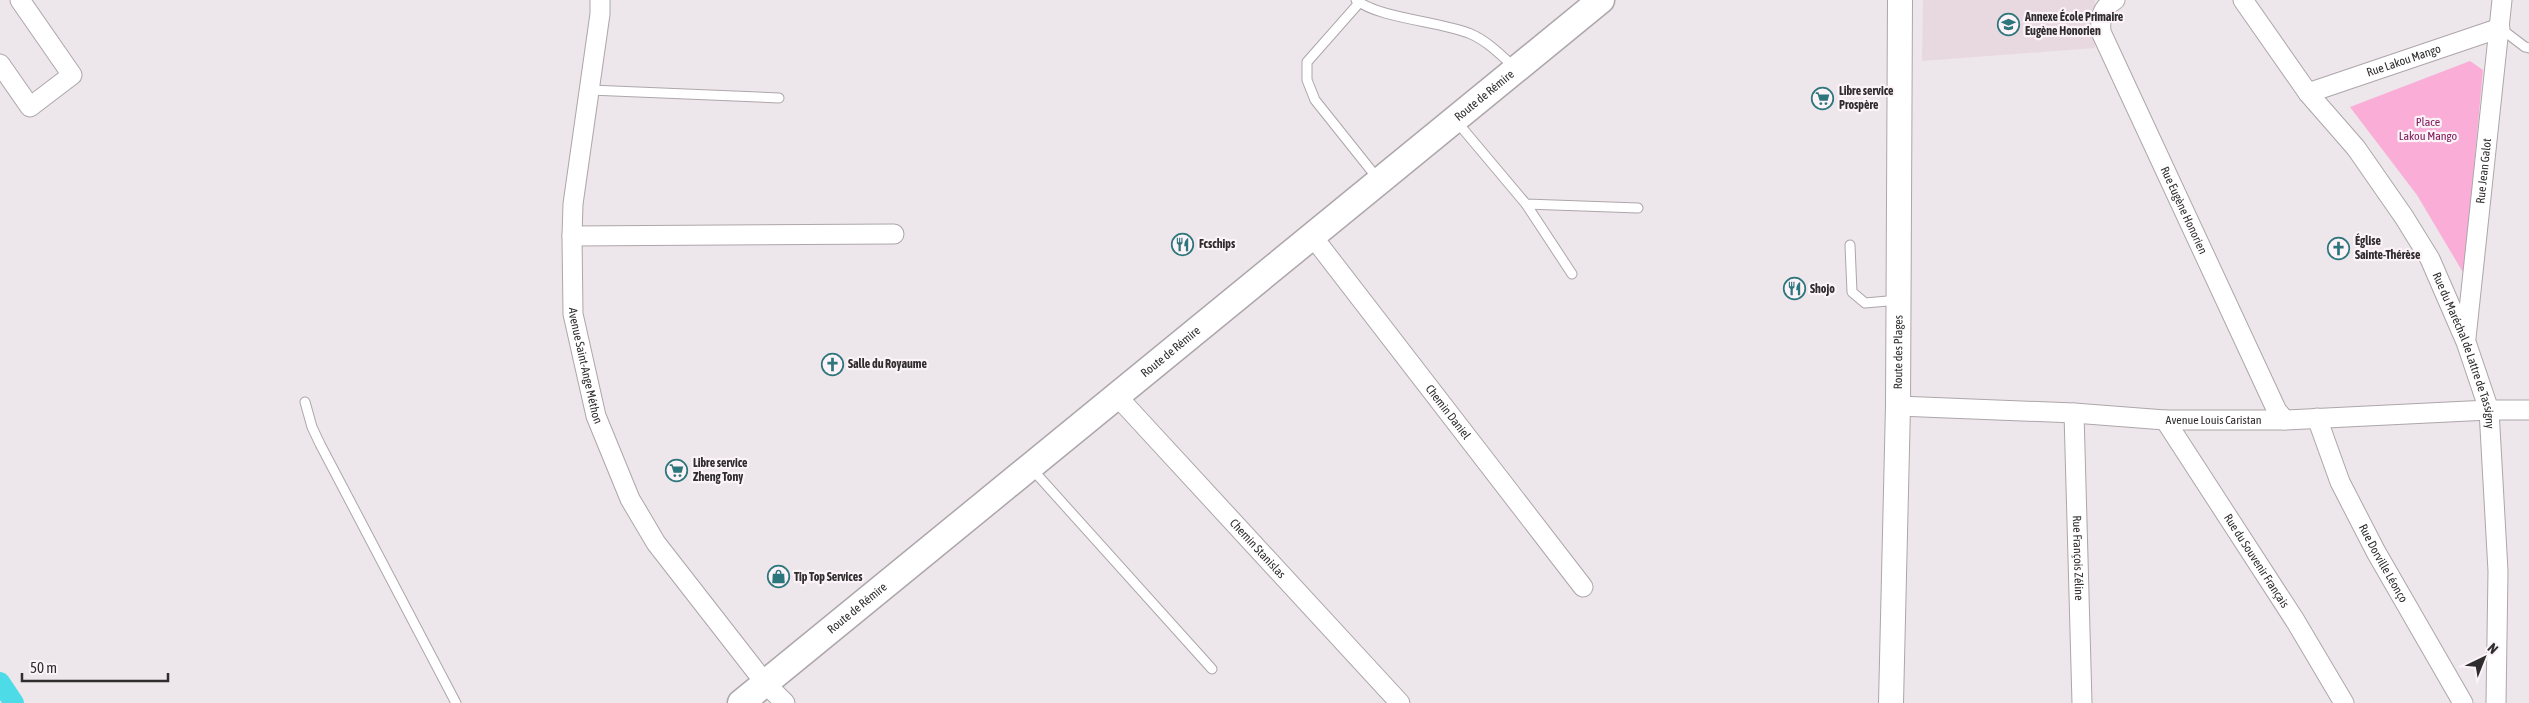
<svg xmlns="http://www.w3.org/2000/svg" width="2529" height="703" font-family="'Asap Condensed',sans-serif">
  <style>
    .built { fill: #e8d9e0 }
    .green { fill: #faadd7 }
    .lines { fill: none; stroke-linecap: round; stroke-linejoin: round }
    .canal { stroke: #4ddbe7; stroke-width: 20 }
    .service-casing { stroke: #ada6aa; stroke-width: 11 }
    .minor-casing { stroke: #ada6aa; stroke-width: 21 }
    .tertiary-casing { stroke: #ada6aa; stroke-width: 26 }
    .secondary-casing { stroke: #ada6aa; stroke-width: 29 }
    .service { stroke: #fff; stroke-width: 9 }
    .minor { stroke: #fff; stroke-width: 19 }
    .tertiary { stroke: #fff; stroke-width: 24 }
    .secondary { stroke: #fff; stroke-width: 26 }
    .labels { text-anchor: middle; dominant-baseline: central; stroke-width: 4.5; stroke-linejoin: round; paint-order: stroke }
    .poi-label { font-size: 12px; font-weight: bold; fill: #302d2e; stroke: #fbf3f7; text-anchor: start }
    .street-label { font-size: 12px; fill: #302d2e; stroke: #fbf3f7 }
    .park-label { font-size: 12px; fill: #801c5d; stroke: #fbf3f7 }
  </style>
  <rect width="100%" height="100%" fill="#ede6ea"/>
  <!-- built -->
  <path class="built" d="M1923,0h172v48l-173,13z"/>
  <!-- green -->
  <path class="green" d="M2470,61l13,9 -19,204 -47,-79 -67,-88z"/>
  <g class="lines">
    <!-- canal -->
    <path class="canal" d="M0,682l14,21"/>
    <defs>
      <g id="service">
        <path d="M1356,0c25,19 84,21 115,34 16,7 30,21 43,33"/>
        <path d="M1359,3l-52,59v18l8,20 63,79"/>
        <path d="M2500,28l25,19 4,1"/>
        <path d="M590,90l189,8"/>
        <path d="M1457,122l69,82 112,4"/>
        <path d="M1526,204l46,70"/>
        <path d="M1850,245l2,47 13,11 34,-3"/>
        <path d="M305,402l7,25 8,17 136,259"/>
        <path d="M1032,469l180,200"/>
      </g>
      <g id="minor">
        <path id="s1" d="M600,0v14l-27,190 -1,32 1,78 23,102 34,83 26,44 109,140 20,20"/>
        <path id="s2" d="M2115,0c-14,8 -15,18 -14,32l176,379 8,9"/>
        <path id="s3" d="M2243,0l65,93 48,55 48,69 26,42 36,83 23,68 9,161 -2,132"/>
        <path d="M0,64l30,43 42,-32 -52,-75"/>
        <path id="s4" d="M2308,93l192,-65"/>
        <path d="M572,236l322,-2"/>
        <path id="s5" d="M1313,237l270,350"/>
        <path id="s6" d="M2466,338l36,-338"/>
        <path id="s7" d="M1116,395l284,308"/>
        <path id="s8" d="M1898,406l176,7 91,7h120l204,-10h40"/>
        <path id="s9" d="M2074,413l8,290"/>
        <path id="s10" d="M2317,418l23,64 36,70 87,151"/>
        <path id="s11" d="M2165,420l131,202 48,81"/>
      </g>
      <g id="tertiary">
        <path id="s12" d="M1891,703l7,-297 2,-406"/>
      </g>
      <g id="secondary">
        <path id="s13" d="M741,703l860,-703"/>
      </g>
    </defs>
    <!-- service casing -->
    <use href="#service" class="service-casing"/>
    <!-- minor casing -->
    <use href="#minor" class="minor-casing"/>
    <!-- tertiary casing -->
    <use href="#tertiary" class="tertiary-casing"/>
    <!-- secondary casing -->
    <use href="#secondary" class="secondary-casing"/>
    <!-- service -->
    <use href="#service" class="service"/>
    <!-- minor -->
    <use href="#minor" class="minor"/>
    <!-- tertiary -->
    <use href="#tertiary" class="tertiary"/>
    <!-- secondary -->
    <use href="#secondary" class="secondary"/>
  </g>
  <!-- icons -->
  <defs>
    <symbol id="school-ring" viewBox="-11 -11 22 22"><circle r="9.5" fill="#fbf3f7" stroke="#2c767c" stroke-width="1.5"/><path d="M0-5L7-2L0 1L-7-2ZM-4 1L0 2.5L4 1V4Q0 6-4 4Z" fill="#2c767c"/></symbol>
    <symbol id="supermarket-ring" viewBox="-11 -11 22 22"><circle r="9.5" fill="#fbf3f7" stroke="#2c767c" stroke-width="1.5"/><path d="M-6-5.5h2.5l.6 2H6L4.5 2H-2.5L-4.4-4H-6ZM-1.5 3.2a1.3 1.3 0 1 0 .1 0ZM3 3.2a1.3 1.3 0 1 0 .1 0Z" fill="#2c767c"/></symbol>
    <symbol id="restaurant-ring" viewBox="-11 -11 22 22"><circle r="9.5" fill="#fbf3f7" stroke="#2c767c" stroke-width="1.5"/><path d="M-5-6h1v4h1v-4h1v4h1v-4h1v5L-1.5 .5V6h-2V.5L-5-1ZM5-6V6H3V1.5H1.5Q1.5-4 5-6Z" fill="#2c767c"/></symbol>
    <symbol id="church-ring" viewBox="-11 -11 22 22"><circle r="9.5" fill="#fbf3f7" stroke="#2c767c" stroke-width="1.5"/><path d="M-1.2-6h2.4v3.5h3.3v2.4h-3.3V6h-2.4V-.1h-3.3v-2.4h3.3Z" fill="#2c767c"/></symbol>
    <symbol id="shop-ring" viewBox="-11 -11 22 22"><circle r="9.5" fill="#fbf3f7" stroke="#2c767c" stroke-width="1.5"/><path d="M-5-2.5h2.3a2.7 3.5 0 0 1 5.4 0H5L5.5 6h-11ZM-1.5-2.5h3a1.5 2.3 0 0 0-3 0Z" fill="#2c767c"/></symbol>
  </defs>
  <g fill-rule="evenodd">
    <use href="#school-ring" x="1996" y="12" width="25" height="25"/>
    <use href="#supermarket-ring" x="1810" y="86" width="25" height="25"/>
    <use href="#restaurant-ring" x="1170" y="232" width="25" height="25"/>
    <use href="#church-ring" x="2326" y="236" width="25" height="25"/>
    <use href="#restaurant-ring" x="1782" y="276" width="25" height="25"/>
    <use href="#church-ring" x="820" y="352" width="25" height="25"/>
    <use href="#supermarket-ring" x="664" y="458" width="25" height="25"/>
    <use href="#shop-ring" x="766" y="564" width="25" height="25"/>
  </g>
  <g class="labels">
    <!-- poi labels -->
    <g class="poi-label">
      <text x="2025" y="17">Annexe École Primaire<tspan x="2025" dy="14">Eugène Honorien</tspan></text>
      <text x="1839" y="91">Libre service<tspan x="1839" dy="14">Prospère</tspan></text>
      <text x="2355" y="241">Église<tspan x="2355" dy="14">Sainte-Thérèse</tspan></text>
      <text x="1199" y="244">Fcschips</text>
      <text x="1810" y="289">Shojo</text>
      <text x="848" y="364">Salle du Royaume</text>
      <text x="693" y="463">Libre service<tspan x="693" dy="14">Zheng Tony</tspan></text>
      <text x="794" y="577">Tip Top Services</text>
    </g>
    <!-- street labels -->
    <g class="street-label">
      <text stroke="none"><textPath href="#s4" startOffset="101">Rue Lakou Mango</textPath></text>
      <text stroke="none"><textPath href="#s13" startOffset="960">Route de Rémire</textPath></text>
      <text stroke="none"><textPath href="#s6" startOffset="168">Rue Jean Galot</textPath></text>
      <text stroke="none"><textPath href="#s2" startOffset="234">Rue Eugène Honorien</textPath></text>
      <text stroke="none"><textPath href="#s13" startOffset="555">Route de Rémire</textPath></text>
      <text stroke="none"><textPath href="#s3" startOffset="418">Rue du Maréchal de Lattre de Tassigny</textPath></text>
      <text stroke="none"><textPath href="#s12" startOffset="351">Route des Plages</textPath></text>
      <text stroke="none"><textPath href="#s1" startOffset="369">Avenue Saint-Ange Méthon</textPath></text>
      <text stroke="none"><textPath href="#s5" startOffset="221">Chemin Daniel</textPath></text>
      <text stroke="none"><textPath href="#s8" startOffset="316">Avenue Louis Caristan</textPath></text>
      <text stroke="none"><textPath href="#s7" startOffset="209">Chemin Stanislas</textPath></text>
      <text stroke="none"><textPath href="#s9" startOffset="145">Rue François Zéline</textPath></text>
      <text stroke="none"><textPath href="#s11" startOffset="168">Rue du Souvenir Français</textPath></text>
      <text stroke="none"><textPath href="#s10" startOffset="160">Rue Dorville Léonço</textPath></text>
      <text stroke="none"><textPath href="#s13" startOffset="150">Route de Rémire</textPath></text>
    </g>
    <!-- park labels -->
    <g class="park-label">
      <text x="2428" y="122">Place<tspan x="2428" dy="14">Lakou Mango</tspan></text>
    </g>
  </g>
  <!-- north arrow -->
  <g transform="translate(2484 658) rotate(43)" stroke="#fbf3f7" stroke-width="4" paint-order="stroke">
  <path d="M0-4L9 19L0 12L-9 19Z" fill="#302d2e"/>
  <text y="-8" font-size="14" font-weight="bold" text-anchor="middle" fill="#302d2e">N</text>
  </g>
  <!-- scale -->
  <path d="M22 673v8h146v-8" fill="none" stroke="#302d2e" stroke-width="2.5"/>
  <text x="30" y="673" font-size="15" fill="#302d2e" stroke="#fbf3f7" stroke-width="4" paint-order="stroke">50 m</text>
</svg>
